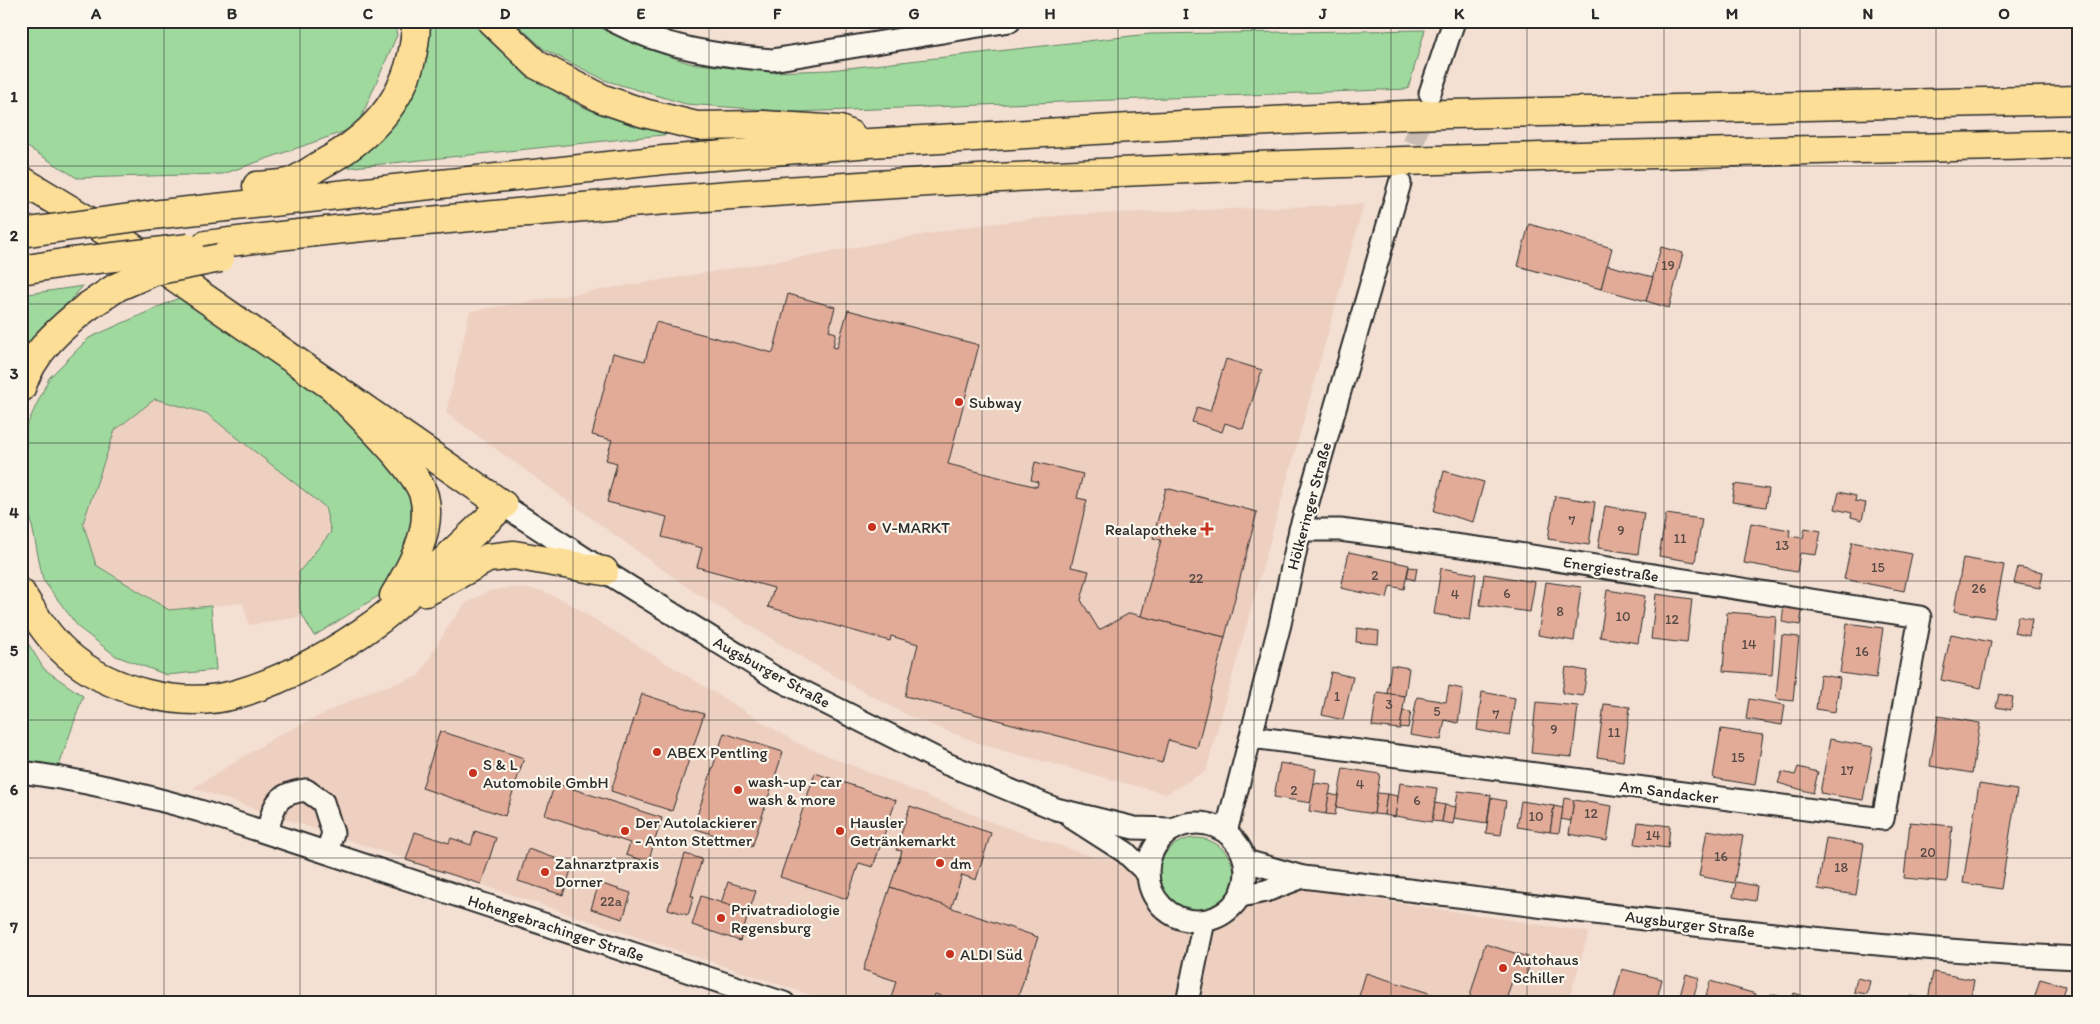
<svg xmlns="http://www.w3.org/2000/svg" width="2100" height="1024" font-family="Itim,sans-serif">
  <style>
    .built { fill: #eed0c1 }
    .green { fill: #9fd99e; stroke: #658264 }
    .building { fill: #e1ab98; stroke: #2b2b2b }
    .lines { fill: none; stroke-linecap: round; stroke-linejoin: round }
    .minor-tunnel { stroke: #cbbcb1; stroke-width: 21; stroke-dasharray: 21 11; stroke-linecap: butt }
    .minor-casing { stroke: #2b2b2b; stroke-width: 25 }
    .major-casing { stroke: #2b2b2b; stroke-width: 31 }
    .highway-casing { stroke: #2b2b2b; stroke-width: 31 }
    .minor { stroke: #fbf7ec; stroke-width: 21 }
    .major { stroke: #fdde96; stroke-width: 28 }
    .highway { stroke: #fdde96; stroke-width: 28 }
    .highway-bridge-casing { stroke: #2b2b2b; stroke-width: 31; stroke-linecap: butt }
    .highway-bridge { stroke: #fdde96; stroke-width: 28 }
    .grid { fill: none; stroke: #2b2b2b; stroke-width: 1; stroke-opacity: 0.55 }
    .poi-dot { fill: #c8321e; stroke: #fbf7ec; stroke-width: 2 }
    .labels { text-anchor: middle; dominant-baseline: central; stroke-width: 4.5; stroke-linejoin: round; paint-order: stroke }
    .number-label { font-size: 14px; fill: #584b46 }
    .poi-label { font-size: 16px; fill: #2b2b2b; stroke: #fbf7ec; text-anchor: start }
    .street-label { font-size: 16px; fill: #2b2b2b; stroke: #fbf7ec }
    .neatline { fill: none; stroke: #2b2b2b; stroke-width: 2 }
    .grid-label { font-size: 16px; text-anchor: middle; font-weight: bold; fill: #2b2b2b }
  </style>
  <rect width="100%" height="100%" fill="#f3e0d3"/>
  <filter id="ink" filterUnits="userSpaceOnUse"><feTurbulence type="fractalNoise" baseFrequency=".02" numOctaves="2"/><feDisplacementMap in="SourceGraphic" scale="10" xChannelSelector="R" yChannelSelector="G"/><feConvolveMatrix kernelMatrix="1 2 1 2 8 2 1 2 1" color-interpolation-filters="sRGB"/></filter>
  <g filter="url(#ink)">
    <!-- built -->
    <g class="built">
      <path d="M1364,204l-158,567 -40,23 -180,-48 -77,-30 -91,-49 -130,-79 -242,-175 24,-102 326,-53 169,-31 99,-12z"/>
      <path d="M155,399l51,14 119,94 6,25 -32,40 1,45 -51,8 -6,-22 -74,7 -73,-45 -13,-42 32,-93z"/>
      <path d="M514,587l29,4 22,10 232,142 194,79 99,34 499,76 -21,71h-734l-641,-215 84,-52 94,-45 48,-15 29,-50 17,-22 23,-13z"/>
    </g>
    <!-- green -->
    <g class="green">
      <path d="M21,21h373l3,14 -40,92 -134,47 -146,4 -56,-35z"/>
      <path d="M423,21h51c43,45 83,81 144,99 21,7 43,9 64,13l-348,36 38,-25z"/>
      <path d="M513,21h74l50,24 52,18 82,9 59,-2 319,-36 276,-4 -17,59 -613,23 -109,-8 -79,-23 -62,-31z"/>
      <path d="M83,286l-39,45 -23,32v-68z"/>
      <path d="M181,297l160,114 69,73 2,57 -32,54 -66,41 -14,-25 -1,-39 32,-40 -6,-25 -119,-94 -51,-14 -40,31 -32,93 13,42 73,45 42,-4 5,64 -49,5 -51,-19 -37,-28 -36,-48 -17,-84v-69l23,-49 40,-40z"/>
      <path d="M21,632l23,37 39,27 -24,70 -38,-3z"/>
      <circle cx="1196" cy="876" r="38"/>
    </g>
    <!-- building -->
    <g class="building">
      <path d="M1529,224l83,24 -11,41 -83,-23z"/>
      <path d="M1661,247l22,6 -14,55 -23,-7z"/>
      <path d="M1607,265l46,12 -7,24 -45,-12z"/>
      <path d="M788,294l47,13 -6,24 7,2 -3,14 4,1 11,-38 131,35 -31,119 89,23 1,-5 -7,-2 4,-18 48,12 -6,24 10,2 -16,67 18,4 -8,29 18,30 31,-17 95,24 -28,111 -29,-8 -6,23 -257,-67 13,-52 -27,-8 -1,5 -122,-34 6,-19 -77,-21 5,-19 -40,-11 5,-20 -60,-15 10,-39 -11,-3 6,-20 -20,-5 21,-82 32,8 11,-39 117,31z"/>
      <path d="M1226,359l36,11 -19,59 -18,-6 -3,9 -30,-10 5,-15 13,4z"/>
      <path d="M1444,471l40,11 -11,40 -39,-11z"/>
      <path d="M1735,484l34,5 -3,18 -34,-5z"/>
      <path d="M1166,488l91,24 -32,125 -84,-21 20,-76 -8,-2z"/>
      <path d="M1839,492l17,4 -1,5 11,2 -4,17 -11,-3 1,-4 -17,-4z"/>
      <path d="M1555,496l40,6 -6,43 -41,-6z"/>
      <path d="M1605,506l39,7 -6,41 -40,-6z"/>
      <path d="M1666,514l36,5 -7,43 -36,-6z"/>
      <path d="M1751,523l39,7 -1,6 14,2 2,-10 16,3 -5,24 -16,-2 -3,19 -53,-9z"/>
      <path d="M1852,542l60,12 -8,37 -60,-12z"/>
      <path d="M1349,552l60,13 -5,24 -14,-3 -3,12 -46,-10z"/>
      <path d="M1963,558l41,7 -10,53 -40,-7z"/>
      <path d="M1409,567l8,1 -2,12 -8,-2z"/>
      <path d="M2018,567l25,5 -3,16 -26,-5z"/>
      <path d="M1441,568l35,6 -6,46 -36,-6z"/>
      <path d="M1484,574l51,8 -5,30 -50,-7z"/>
      <path d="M1546,582l35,5 -7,54 -36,-6z"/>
      <path d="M1607,590l38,6 -7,47 -38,-6z"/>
      <path d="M1656,594l36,5 -5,44 -36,-4z"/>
      <path d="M1784,603l19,2 -3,20 -18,-3z"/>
      <path d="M1727,612l49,4 -4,59 -49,-4z"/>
      <path d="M2018,616l14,3 -3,17 -15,-3z"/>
      <path d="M1847,623l36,5 -7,50 -36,-5z"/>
      <path d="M1357,628l22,3 -1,13 -22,-2z"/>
      <path d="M1951,634l40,8 -10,46 -40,-8z"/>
      <path d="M1782,635l17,2 -6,64 -17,-2z"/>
      <path d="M1391,665l18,3 -4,28 -18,-2z"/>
      <path d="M1566,667l21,4 -4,25 -21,-3z"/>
      <path d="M1331,672l22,5 -10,43 -21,-5z"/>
      <path d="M1820,675l20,3 -5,34 -19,-3z"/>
      <path d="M1449,686l14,3 -5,34 -13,-3 -4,20 -31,-5 7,-38 29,5z"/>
      <path d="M1377,692l28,4 -5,33 -28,-3z"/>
      <path d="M1482,692l33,6 -6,38 -32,-6z"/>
      <path d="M642,694l62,20 -32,97 -61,-20z"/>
      <path d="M1999,694l14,3 -2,13 -15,-3z"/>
      <path d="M1749,699l36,6 -3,20 -36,-6z"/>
      <path d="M1536,702l42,4 -6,51 -41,-4z"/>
      <path d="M1604,704l26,3 -7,54 -26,-4z"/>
      <path d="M1403,711l8,1 -3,16 -8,-1z"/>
      <path d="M1938,716l42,7 -8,50 -42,-7z"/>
      <path d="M1721,729l42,6 -8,50 -42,-7z"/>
      <path d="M440,731l84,27 -19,58 -83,-28z"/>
      <path d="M724,733l59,19 -31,95 -59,-19z"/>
      <path d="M1830,739l43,8 -10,53 -43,-7z"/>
      <path d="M1280,763l36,6 -5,34 -37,-6z"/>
      <path d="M1798,767l20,5 -5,21 -35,-10 4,-11 13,3z"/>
      <path d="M1343,768l37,6 -6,40 -38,-6z"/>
      <path d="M815,773l81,27 -23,67 -14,-4 -12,36 -67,-22z"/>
      <path d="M555,783l107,35 -14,44 -22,-7 4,-12 -85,-28z"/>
      <path d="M1314,783l17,2 -5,29 -17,-3z"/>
      <path d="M1400,783l37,5 -5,34 -37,-6z"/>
      <path d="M1979,784l38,6 -16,99 -38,-6z"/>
      <path d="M1458,791l33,4 -4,28 -33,-5z"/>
      <path d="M1377,793l10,1 -3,21 -10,-1z"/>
      <path d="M1329,794l9,2 -3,19 -9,-1z"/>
      <path d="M1387,794l11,2 -3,21 -11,-2z"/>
      <path d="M1491,798l15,3 -5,34 -15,-2z"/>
      <path d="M1564,798l10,2 -3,21 -10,-2z"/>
      <path d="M1574,800l38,6 -5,35 -38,-7z"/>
      <path d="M1521,801l33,5 -4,26 -33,-5z"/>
      <path d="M1435,803l10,2 -3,17 -10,-1z"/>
      <path d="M1445,805l11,2 -3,17 -11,-2z"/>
      <path d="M910,806l81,27 -15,47 -14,-5 -11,34 -61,-22 12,-36 -6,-1z"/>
      <path d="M1554,806l9,2 -4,25 -9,-1z"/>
      <path d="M1638,822l32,4 -2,22 -33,-4z"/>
      <path d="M1910,822l42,4 -5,56 -43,-4z"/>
      <path d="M1707,830l36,6 -9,47 -35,-7z"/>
      <path d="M475,831l21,7 -15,46 -75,-24 9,-28 34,11 2,-5 20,7z"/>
      <path d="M1826,838l38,6 -8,51 -38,-6z"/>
      <path d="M528,849l45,15 -10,31 -45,-14z"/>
      <path d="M685,854l17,5 -11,37h3l-6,19 -20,-6z"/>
      <path d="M728,882l28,9 -7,21 -28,-9z"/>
      <path d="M1736,882l21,4 -2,15 -22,-4z"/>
      <path d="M599,883l32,10 -8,26 -32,-10z"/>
      <path d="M890,887l148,50 -22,66h-54l-27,-9 -3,9 -42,-1 6,-21 -33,-11z"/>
      <path d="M701,896l48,16 -9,29 -48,-16z"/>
      <path d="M1485,944l46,14 -6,23 -12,-3 -8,25h-37z"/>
      <path d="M1622,969l40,10 -6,24h-43z"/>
      <path d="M1933,972l41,8 -4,23h-25l-17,-3z"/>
      <path d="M1366,973l85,27v3h-94z"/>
      <path d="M1686,974l13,4 -7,25h-14z"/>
      <path d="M1857,978l13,3 -3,13 -13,-2z"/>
      <path d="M2040,979l25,7 -5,17h-27z"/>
      <path d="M1710,981l46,13 -2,9h-50z"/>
      <path d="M1794,993l31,10h-34z"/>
      <path d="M1771,994l14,4 -1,5h-15z"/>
      <path d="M1911,996l17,4 12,2 -30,1z"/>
    </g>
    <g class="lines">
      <!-- minor-tunnel -->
      <path class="minor-tunnel" d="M1404,174l23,-74"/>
      <defs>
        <g id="minor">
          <path d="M613,21c51,27 103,34 159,39l238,-39"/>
          <path d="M1430,93l24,-72"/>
          <path d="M503,505l101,66 170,106 173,87 109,45 78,19 39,1"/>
          <path d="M1251,737l632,82 37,-202 -421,-66 -159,-21h-40"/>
          <path d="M21,772c62,8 120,22 179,39l584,192"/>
          <path d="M1072,818l53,34 23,22"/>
          <circle cx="1197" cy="872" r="49"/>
          <path d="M267,832c8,-27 7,-38 39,-42l17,12 10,31 -6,19"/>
          <path d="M1226,832l54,-208 20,-94 100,-347"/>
          <path d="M1246,861l57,16c258,31 516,69 776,81"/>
          <path d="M1241,896l25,-5 37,-14"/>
          <path d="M1187,1003l17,-82"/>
        </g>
        <path id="major" d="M21,180l106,64 376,261"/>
        <g id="highway">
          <path d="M491,21l46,44 66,34 41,14 53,13 66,-1 77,5 11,5"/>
          <path d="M257,186c10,-1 21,-1 31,-3 11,-3 23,-13 34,-19 57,-31 93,-75 94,-143"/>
          <path d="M152,215l512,-55 206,-17 312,-18 224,-10 673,-15"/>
          <path d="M206,245c122,-16 244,-26 366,-37 501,-45 1004,-52 1507,-64"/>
          <path d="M21,270l43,-7"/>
          <path d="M21,388c12,-36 37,-58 66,-81"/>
          <path d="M334,388c21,23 83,81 90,108 9,34 -13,72 -30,100"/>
          <path d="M426,592l62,-34 26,-3 90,16"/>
          <path d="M21,593c13,21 26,43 45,60 42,38 116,57 171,41 50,-15 100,-43 141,-73 18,-13 33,-29 48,-43 26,-25 52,-49 77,-73"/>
        </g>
      </defs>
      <!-- minor casing -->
      <use href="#minor" class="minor-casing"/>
      <!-- major casing -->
      <use href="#major" class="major-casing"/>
      <!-- highway casing -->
      <use href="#highway" class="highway-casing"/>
      <!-- minor -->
      <use href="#minor" class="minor"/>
      <!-- major -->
      <use href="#major" class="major"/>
      <!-- highway -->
      <use href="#highway" class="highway"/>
      <defs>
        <g id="highway-bridge">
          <path d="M21,233l131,-18"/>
          <path d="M64,263l125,-15"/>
          <path d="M87,307l30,-20 37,-16 66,-13"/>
        </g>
      </defs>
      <!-- highway-bridge casing -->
      <use href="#highway-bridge" class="highway-bridge-casing"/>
      <!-- highway-bridge -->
      <use href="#highway-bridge" class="highway-bridge"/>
    </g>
  </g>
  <!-- grid -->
  <path class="grid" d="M164,21v982M300,21v982M436,21v982M573,21v982M709,21v982M846,21v982M982,21v982M1118,21v982M1254,21v982M1391,21v982M1527,21v982M1664,21v982M1800,21v982M1936,21v982M21,166h2058M21,304h2058M21,443h2058M21,581h2058M21,720h2058M21,858h2058"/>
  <!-- markers -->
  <g class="poi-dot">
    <circle cx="959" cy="402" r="5"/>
    <circle cx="872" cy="527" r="5"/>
    <path d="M1204.5 521.5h5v5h5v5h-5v5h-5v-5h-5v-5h5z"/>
    <circle cx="657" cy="752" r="5"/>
    <circle cx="473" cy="773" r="5"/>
    <circle cx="738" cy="790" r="5"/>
    <circle cx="625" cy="831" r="5"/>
    <circle cx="840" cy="831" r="5"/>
    <circle cx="940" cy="863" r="5"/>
    <circle cx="545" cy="872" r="5"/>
    <circle cx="721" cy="918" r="5"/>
    <circle cx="950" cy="954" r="5"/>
    <circle cx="1503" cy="968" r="5"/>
  </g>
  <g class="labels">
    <!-- number labels -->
    <g class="number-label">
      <text x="1668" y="265">19</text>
      <text x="1572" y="520">7</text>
      <text x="1621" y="530">9</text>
      <text x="1680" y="538">11</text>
      <text x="1782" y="545">13</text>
      <text x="1878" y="567">15</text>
      <text x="1375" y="575">2</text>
      <text x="1196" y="578">22</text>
      <text x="1979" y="588">26</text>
      <text x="1507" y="593">6</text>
      <text x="1455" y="594">4</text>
      <text x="1560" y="611">8</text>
      <text x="1623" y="616">10</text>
      <text x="1672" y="619">12</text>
      <text x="1749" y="644">14</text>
      <text x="1862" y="651">16</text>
      <text x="1337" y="696">1</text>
      <text x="1389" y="704">3</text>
      <text x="1437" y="711">5</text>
      <text x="1496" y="714">7</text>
      <text x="1554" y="729">9</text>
      <text x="1614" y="732">11</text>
      <text x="1738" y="757">15</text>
      <text x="1847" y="770">17</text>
      <text x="1360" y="784">4</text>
      <text x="1294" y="790">2</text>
      <text x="1417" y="800">6</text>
      <text x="1591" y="813">12</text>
      <text x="1536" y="816">10</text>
      <text x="1653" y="835">14</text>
      <text x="1928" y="852">20</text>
      <text x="1721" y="856">16</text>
      <text x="1841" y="867">18</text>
      <text x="611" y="901">22a</text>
    </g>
    <!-- poi labels -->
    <g class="poi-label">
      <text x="969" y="402">Subway</text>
      <text x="882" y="527">V-MARKT</text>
      <text x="1197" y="529" text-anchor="end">Realapotheke</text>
      <text x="667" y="752">ABEX Pentling</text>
      <text x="483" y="764">S &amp; L<tspan x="483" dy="18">Automobile GmbH</tspan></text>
      <text x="748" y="781">wash-up - car<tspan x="748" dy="18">wash &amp; more</tspan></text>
      <text x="635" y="822">Der Autolackierer<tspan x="635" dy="18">- Anton Stettmer</tspan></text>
      <text x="850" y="822">Hausler<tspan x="850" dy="18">Getränkemarkt</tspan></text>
      <text x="555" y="863">Zahnarztpraxis<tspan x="555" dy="18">Dorner</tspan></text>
      <text x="950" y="863">dm</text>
      <text x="731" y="909">Privatradiologie<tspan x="731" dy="18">Regensburg</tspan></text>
      <text x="960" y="954">ALDI Süd</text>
      <text x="1513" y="959">Autohaus<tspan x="1513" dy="18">Schiller</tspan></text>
    </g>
    <!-- street labels -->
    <g class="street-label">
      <text transform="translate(1309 506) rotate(-75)">Hölkeringer Straße</text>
      <text transform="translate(1611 569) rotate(9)">Energiestraße</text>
      <text transform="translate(772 672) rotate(29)">Augsburger Straße</text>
      <text transform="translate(1669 792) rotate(7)">Am Sandacker</text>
      <text transform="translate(1690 924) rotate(7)">Augsburger Straße</text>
      <text transform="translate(556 928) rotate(18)">Hohengebrachinger Straße</text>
    </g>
  </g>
  <!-- margin -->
  <rect width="2100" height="1024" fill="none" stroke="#fbf7ec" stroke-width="55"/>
  <rect x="28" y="28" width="2044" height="968" class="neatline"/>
  <g class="grid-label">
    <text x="96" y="19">A</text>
    <text x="232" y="19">B</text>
    <text x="368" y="19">C</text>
    <text x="505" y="19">D</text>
    <text x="641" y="19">E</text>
    <text x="777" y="19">F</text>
    <text x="914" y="19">G</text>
    <text x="1050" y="19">H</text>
    <text x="1186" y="19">I</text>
    <text x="1323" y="19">J</text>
    <text x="1459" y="19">K</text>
    <text x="1595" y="19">L</text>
    <text x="1732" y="19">M</text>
    <text x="1868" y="19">N</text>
    <text x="2004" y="19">O</text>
    <text x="14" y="102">1</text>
    <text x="14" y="241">2</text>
    <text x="14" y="379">3</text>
    <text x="14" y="518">4</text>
    <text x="14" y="656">5</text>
    <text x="14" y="795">6</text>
    <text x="14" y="933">7</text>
  </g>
</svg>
